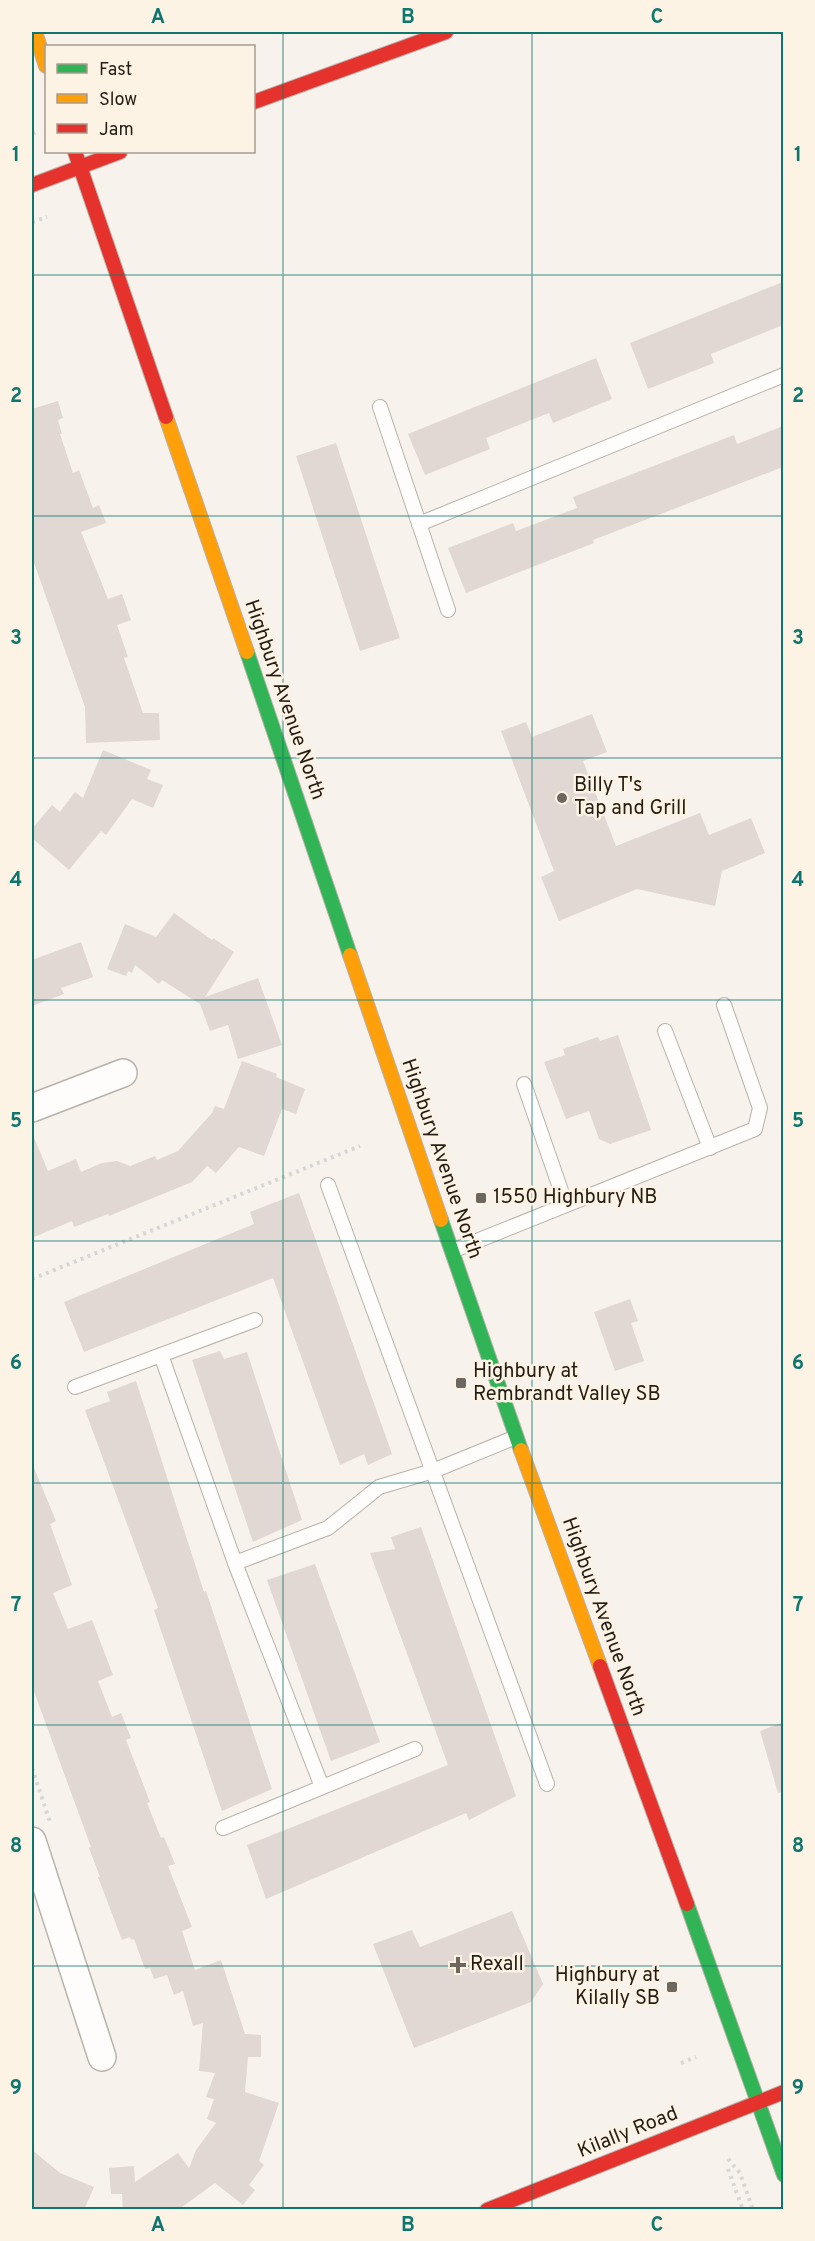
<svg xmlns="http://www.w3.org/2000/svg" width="815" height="2241" font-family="Overpass,sans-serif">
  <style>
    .building { fill: #e1d8d3 }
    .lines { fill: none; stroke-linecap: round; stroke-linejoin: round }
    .lane-casing { stroke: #b8b2ab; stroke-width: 16 }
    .street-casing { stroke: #b8b2ab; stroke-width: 30 }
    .fast-casing { stroke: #b8b2ab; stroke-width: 16 }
    .slow-casing { stroke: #b8b2ab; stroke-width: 16 }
    .jam-casing { stroke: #b8b2ab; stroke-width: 16 }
    .path { stroke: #d8d7d5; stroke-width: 4; stroke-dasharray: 3 4.5; stroke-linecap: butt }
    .lane { stroke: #fefdfc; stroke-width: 14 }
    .street { stroke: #fefdfc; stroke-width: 27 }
    .fast { stroke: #30b455; stroke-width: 14 }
    .slow { stroke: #ff9f0a; stroke-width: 14 }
    .jam { stroke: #e5322d; stroke-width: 14 }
    .grid { fill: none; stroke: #0f766e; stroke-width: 1.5; stroke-opacity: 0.55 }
    .poi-dot { fill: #6d685f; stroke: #fdf3e5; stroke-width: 2 }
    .labels { text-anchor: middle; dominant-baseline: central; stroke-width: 5; stroke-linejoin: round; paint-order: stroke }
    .street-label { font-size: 20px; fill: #231d14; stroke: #fdf3e5 }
    .poi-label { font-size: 20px; fill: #231d14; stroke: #fdf3e5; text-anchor: start }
    .neatline { fill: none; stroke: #0f766e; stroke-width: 2 }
    .grid-label { font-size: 20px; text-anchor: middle; font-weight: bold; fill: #0f766e }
  </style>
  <rect width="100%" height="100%" fill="#f7f2eb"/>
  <!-- building -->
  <g class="building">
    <path d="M783,282v43l-72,29 3,9 -66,26 -18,-46z"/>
    <path d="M596,358l16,41 -59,24 -4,-10 -63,25 4,11 -65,26 -17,-41z"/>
    <path d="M58,401l5,17 -5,2 4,14h-2l13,39 6,-3 14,38 6,-3 7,18 -25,9 27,67 14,-5 9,26 -14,5 11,32 -4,1 19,55h16l1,27 -74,3 -1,-36 -53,-150v-148z"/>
    <path d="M783,426v41l-190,73 1,3 -128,50 -18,-45 65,-25 3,8 61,-23 -4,-11 161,-62 3,9z"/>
    <path d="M336,443l64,195 -40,13 -64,-195z"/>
    <path d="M592,714l15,38 -24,9 33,85 84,-33 9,22 42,-17 14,35 -43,18 -7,35 -78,-17 -78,32 -18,-44 13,-6 -53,-140 25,-9 6,15z"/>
    <path d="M103,750l48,20 -4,9 16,6 -10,23 -21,-9 -26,36 -5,-4 -32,39 -37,-32v-9l20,-24 8,7 15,-20 8,6z"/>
    <path d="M174,913l38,27 1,-2 21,14 -29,45 53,-19 24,67 -44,14 -10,-34 -18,6 -10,-27 -38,-24 -3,4 -24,-19 -3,8 -4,-2 -2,5 -19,-7 18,-45 31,13z"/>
    <path d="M81,942l12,35 -32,11 3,6 -32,12v-46z"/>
    <path d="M618,1035l33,95 -41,14 -11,-5 -10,-28 -23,8 -22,-57 21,-7 -2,-6 35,-12 2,4z"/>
    <path d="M242,1061l35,13 -1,3 29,12 -9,25 -14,-5 -18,47 -25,-9 -23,26 -9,-7 -15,16 -83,34 -1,-2 -34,13 -2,-6 -40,17v-105l16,38 28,-12 5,13 21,-9 15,-2 13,5 25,-10 2,4 21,-9 34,-38 3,-7 9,3z"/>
    <path d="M299,1193l93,261 -24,11 -4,-11 -24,11 -67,-187 -189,74 -20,-50 190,-78 -4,-12z"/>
    <path d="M630,1299l8,22 -7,2 13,38 -29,10 -21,-59z"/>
    <path d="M220,1351l4,8 23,-7 55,168 -49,22 -61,-182z"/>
    <path d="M136,1381l68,211 2,-1 66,198 -50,22 -68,-201 4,-2 -73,-198 25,-9 -3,-9z"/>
    <path d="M32,1463l24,58 -6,3 22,61 -19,8 15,36 24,-9 21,55 -15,6 14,36 9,-4 10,25 -5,2 24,62 -3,1 14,35 3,-1 11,27 -7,2 24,61 -10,4 13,39 26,-10 24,74 16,1v22h-13l-3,35 34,11 -20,58 5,4 -15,20 6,5 -12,15 -28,-22 -37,27h-55l-1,-16h-11l-2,-26 25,-2 1,16 43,-29 11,15 7,-18 20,-27 -9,-4 7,-20 -8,-2 9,-24 -16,-2 4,-48 -10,3 -10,-35 -9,4 -7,-20 -13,4 -4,-11 -5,1 -11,-30 -3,1 -1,-3 -8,3 -24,-63h2l-11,-29 2,-1 -59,-161z"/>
    <path d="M421,1527l95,269 -47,24 -3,-7 -200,86 -19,-54 201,-80 -78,-212 25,-4 -4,-12z"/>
    <path d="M315,1564l65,178 -49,19 -64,-181z"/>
    <path d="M783,1722v70l-5,1 -18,-62z"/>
    <path d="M512,1911l31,73 -12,18 -117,46 -41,-104 39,-14 8,17z"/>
    <path d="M32,2150l28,23 34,14 -10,23h-52z"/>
  </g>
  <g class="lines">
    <defs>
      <g id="lane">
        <path d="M380,407l68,203"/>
        <path d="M419,524l365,-149"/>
        <path d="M665,1031l45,117"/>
        <path d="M524,1084l42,121"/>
        <path d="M328,1185l219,599"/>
        <path d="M452,1251l303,-122 5,-21 -36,-103"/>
        <path d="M161,1355l74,208 87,224"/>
        <path d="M75,1387l180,-67"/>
        <path d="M235,1563l93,-35 51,-41 54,-16 83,-34"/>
        <path d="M223,1828l192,-79"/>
      </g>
      <g id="street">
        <path d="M32,1108l91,-35"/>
        <path d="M32,1841l70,216"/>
      </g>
      <g id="fast">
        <path d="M247,652l103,303"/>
        <path d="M441,1220l80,230"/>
        <path d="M687,1904l97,271"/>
      </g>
      <g id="slow">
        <path d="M35,32l11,34"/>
        <path d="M166,417l81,235"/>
        <path d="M350,955l91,265"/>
        <path d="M521,1450l79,216"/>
      </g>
      <g id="jam">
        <path d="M254,102l192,-70"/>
        <path d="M75,152l91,265"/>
        <path d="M32,185l88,-33"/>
        <path d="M600,1666l87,238"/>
        <path d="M487,2210l297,-118"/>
      </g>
    </defs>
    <!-- lane casing -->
    <use href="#lane" class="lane-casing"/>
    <!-- street casing -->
    <use href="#street" class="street-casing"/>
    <!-- fast casing -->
    <use href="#fast" class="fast-casing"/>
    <!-- slow casing -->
    <use href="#slow" class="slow-casing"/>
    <!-- jam casing -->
    <use href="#jam" class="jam-casing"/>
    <!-- path -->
    <g class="path">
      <path d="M32,132l2,2 -2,5"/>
      <path d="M32,222l15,-5"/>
      <path d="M32,1279l328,-133"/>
      <path d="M32,1768l18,54"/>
      <path d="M681,2063l15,-6"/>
      <path d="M728,2159l12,14 13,37"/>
      <path d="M728,2169l15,41"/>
    </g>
    <!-- lane -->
    <use href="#lane" class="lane"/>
    <!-- street -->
    <use href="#street" class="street"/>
    <!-- fast -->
    <use href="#fast" class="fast"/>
    <!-- slow -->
    <use href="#slow" class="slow"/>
    <!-- jam -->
    <use href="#jam" class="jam"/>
  </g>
  <!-- grid -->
  <path class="grid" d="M283,32v2178M532,32v2178M32,275h752M32,516h752M32,758h752M32,1000h752M32,1241h752M32,1483h752M32,1725h752M32,1966h752"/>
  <!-- markers -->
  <g class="poi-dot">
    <circle cx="562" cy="798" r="6"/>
    <rect x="475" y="1192" width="12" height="12" rx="3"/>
    <rect x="455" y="1377" width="12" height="12" rx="3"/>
    <path d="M455 1956h6v6h6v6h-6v6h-6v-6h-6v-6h6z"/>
    <rect x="666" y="1981" width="12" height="12" rx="3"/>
  </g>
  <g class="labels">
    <!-- street labels -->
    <g class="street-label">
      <text transform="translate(284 700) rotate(71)">Highbury Avenue North</text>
      <text transform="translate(441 1159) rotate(71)">Highbury Avenue North</text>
      <text transform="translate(603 1617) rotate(70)">Highbury Avenue North</text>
      <text transform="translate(628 2133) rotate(-22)">Kilally Road</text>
    </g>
    <!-- poi labels -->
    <g class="poi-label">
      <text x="574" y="786">Billy T's<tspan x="574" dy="23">Tap and Grill</tspan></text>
      <text x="493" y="1198">1550 Highbury NB</text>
      <text x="473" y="1372">Highbury at<tspan x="473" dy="23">Rembrandt Valley SB</tspan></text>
      <text x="470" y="1965">Rexall</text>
      <text x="660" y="1976" text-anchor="end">Highbury at<tspan x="660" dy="23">Kilally SB</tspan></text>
    </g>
  </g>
  <!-- border -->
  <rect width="815" height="2241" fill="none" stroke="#fdf3e5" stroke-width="66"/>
  <!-- legend -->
  <rect x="45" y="45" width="210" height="108" fill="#fdf3e5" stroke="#a69d91" stroke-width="1.5"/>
  <rect x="57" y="64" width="30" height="9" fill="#30b455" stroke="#a69d91" stroke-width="1.5"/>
  <text x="99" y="75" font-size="18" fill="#231d14">Fast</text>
  <rect x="57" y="94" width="30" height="9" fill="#ff9f0a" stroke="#a69d91" stroke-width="1.5"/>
  <text x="99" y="105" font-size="18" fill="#231d14">Slow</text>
  <rect x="57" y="124" width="30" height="9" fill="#e5322d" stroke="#a69d91" stroke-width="1.5"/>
  <text x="99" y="135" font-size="18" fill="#231d14">Jam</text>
  <rect x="33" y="33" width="749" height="2175" class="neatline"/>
  <g class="grid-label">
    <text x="158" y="23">A</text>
    <text x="408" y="23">B</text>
    <text x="657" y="23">C</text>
    <text x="16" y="161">1</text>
    <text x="798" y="161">1</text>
    <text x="16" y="402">2</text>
    <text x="798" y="402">2</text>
    <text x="16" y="644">3</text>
    <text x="798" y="644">3</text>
    <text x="16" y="886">4</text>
    <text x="798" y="886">4</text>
    <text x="16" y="1127">5</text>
    <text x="798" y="1127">5</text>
    <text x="16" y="1369">6</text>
    <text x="798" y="1369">6</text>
    <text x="16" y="1611">7</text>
    <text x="798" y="1611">7</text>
    <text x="16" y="1852">8</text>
    <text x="798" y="1852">8</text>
    <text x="16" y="2094">9</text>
    <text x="798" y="2094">9</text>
    <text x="158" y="2231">A</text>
    <text x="408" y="2231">B</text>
    <text x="657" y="2231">C</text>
  </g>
</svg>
